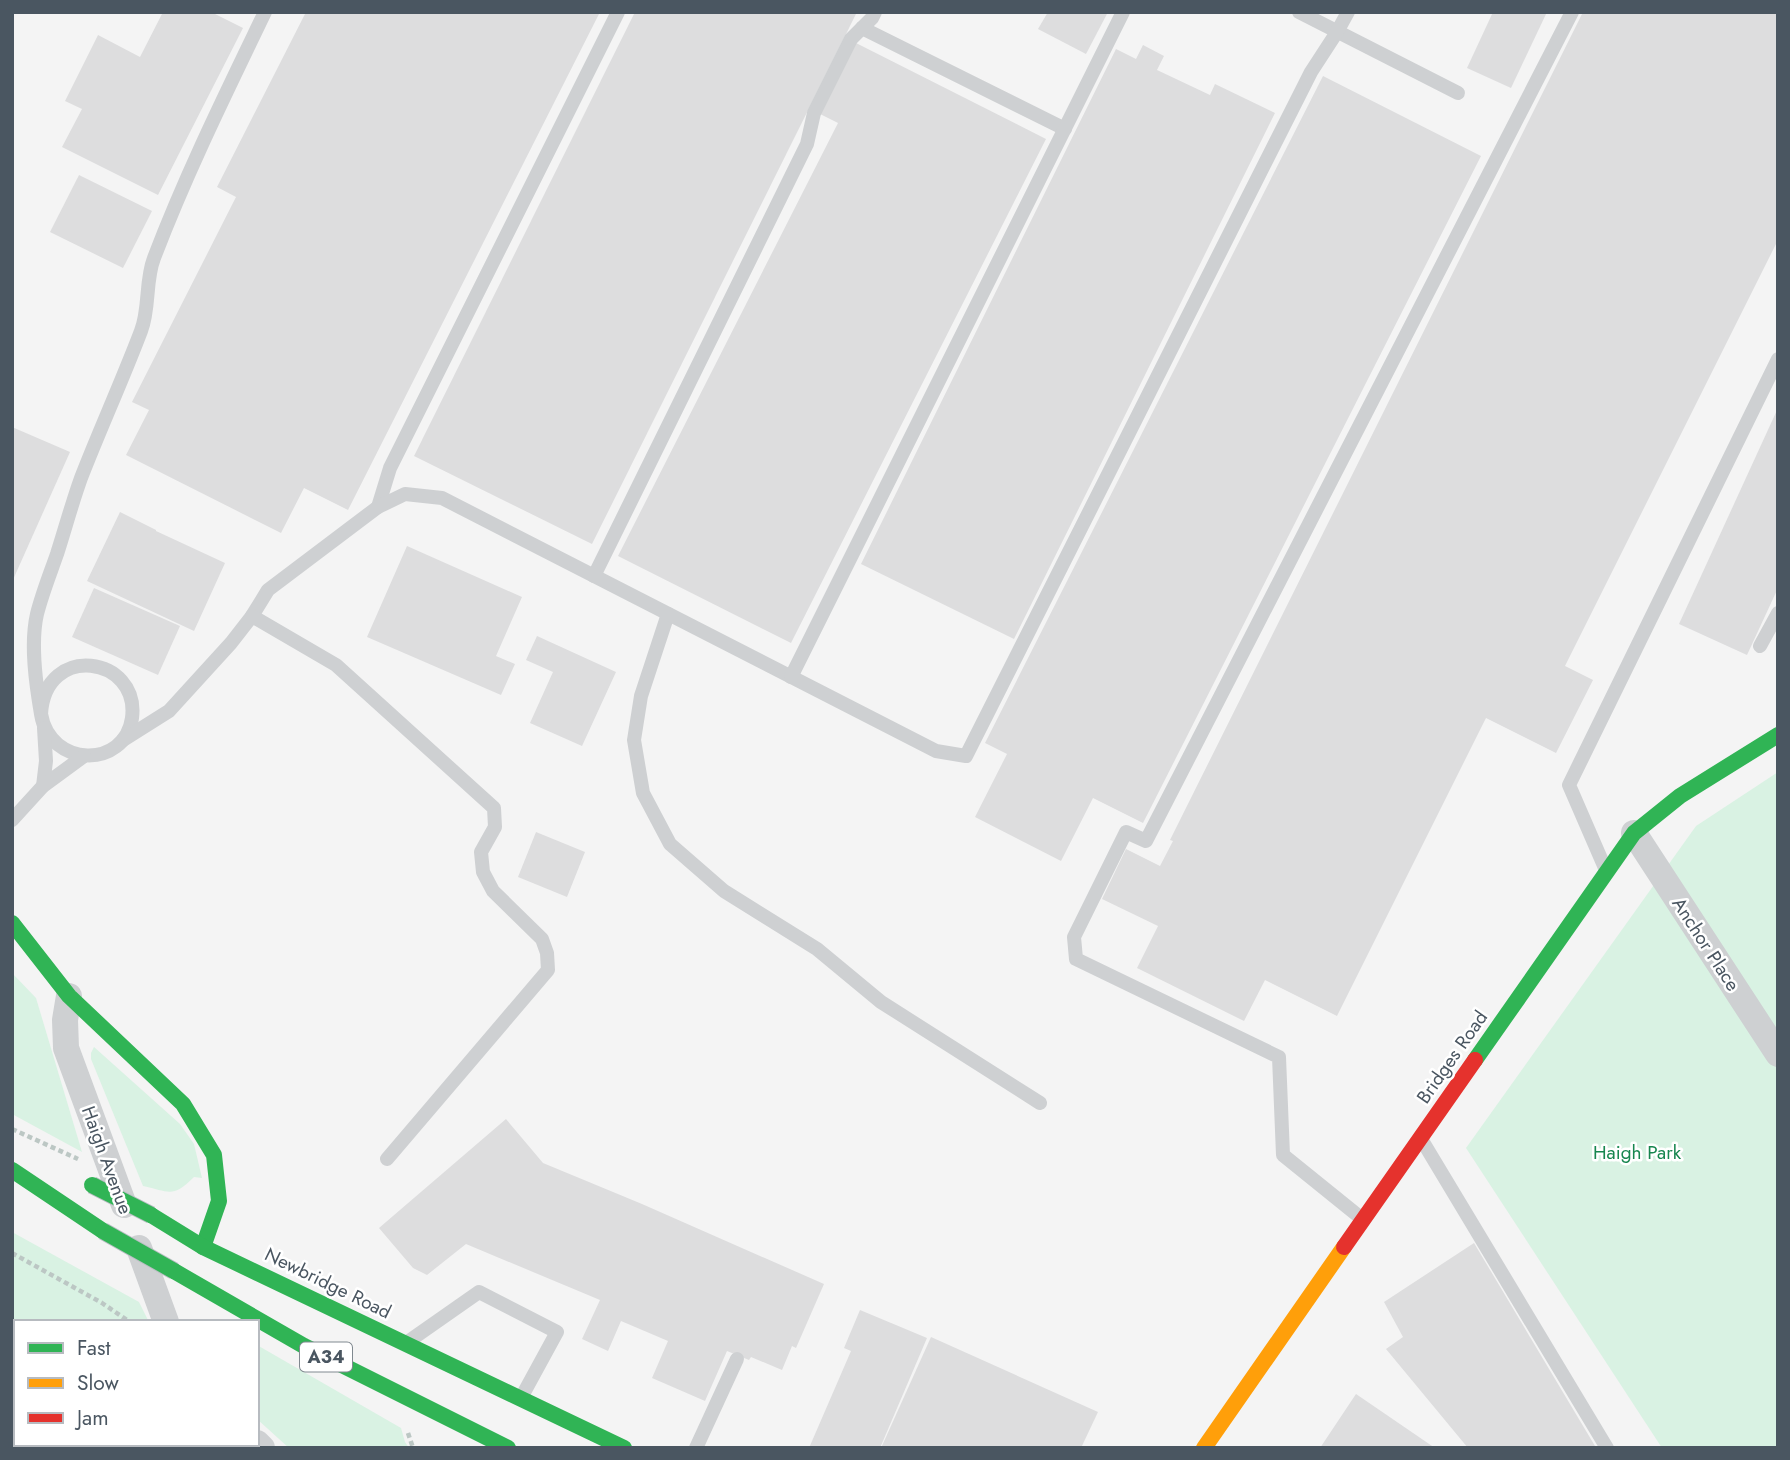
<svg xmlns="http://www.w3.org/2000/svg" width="1790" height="1460" font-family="Jost,sans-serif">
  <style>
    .green { fill: #d9f2e3 }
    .building { fill: #ddddde }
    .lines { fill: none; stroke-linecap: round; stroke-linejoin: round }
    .path { stroke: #bcc7c4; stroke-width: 4.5; stroke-dasharray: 5 3.5; stroke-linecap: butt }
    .lane { stroke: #ced0d2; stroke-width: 14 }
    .street { stroke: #ced0d2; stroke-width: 26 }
    .fast { stroke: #30b455; stroke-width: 16 }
    .slow { stroke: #ff9f0a; stroke-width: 16 }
    .jam { stroke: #e5322d; stroke-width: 16 }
    .fast-bridge-casing { stroke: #b9bec3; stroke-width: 18; stroke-linecap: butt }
    .fast-bridge { stroke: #30b455; stroke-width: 16 }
    .labels { text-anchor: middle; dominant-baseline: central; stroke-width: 5; stroke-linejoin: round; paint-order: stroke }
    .shield { fill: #fff; stroke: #808990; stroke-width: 2 }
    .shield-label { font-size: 18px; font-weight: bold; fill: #4a5661 }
    .street-label { font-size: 19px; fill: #4a5661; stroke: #fff }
    .park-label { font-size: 19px; fill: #17864f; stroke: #fff }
  </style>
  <rect width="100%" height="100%" fill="#f4f4f4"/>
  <!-- green -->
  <g class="green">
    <path d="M1778,772v676h-116l-196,-300 230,-322z"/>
    <path d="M12,973l24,25 46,154 -70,-38z"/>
    <path d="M94,1047l86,77 14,20 8,34 -8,-1c-21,21 -24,15 -51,9l-52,-127v-6z"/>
    <path d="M12,1232l127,70 10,20h-133v85l-4,-1z"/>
    <path d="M257,1345l144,83 4,14 4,6h-120l-32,-29z"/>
  </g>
  <!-- building -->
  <g class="building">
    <path d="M163,12h48l32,16 -85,167 -96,-48 20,-38 -17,-8 33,-66 42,22z"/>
    <path d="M306,12h294l-252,498 -44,-22 -23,45 -155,-78 23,-45 -17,-8 104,-205 -19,-10z"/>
    <path d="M635,12h222l-265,532 -178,-88z"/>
    <path d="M1048,12h60l-22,42 -48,-25z"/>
    <path d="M1493,12h54l-36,76 -44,-20z"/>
    <path d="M1583,12h195v228l-213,426 28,14 -37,73 -70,-35 -149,298 -72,-36 -21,41 -107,-53 21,-42 -56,-27 24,-50 34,17 13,-25 -3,-1z"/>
    <path d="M856,43l190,96 -255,504 -173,-87 220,-433 -18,-9z"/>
    <path d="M1143,45l21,11 -7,14 53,25 5,-11 60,29 -261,526 -153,-75 255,-515 20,10z"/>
    <path d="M1323,76l158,80 -338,667 -50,-25 -32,63 -86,-44 32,-63 -22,-11z"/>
    <path d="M79,175l73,36 -29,57 -73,-36z"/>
    <path d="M1778,408v180l-31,67 -68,-31z"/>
    <path d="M12,427l58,25 -58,130z"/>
    <path d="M120,512l36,18v1l69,32 -31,68 -107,-50z"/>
    <path d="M407,546l115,51 -26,59 19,8 -14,31 -134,-58z"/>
    <path d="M94,588l86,38 -22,49 -86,-38z"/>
    <path d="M537,636l79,36 -34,74 -52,-23 23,-51 -27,-12z"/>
    <path d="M536,832l49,20 -18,45 -49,-20z"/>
    <path d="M506,1119l37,44 99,41 182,80 -28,64 -4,-2 -10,24 -31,-13 -2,3 -22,-9 -22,50 -53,-23 16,-37 -47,-20 -13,30 -26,-12 18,-39 -134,-56 -39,31 -14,-7 -34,-40z"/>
    <path d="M1474,1243l121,203 -3,2h-124l-82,-99 17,-12 -19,-35z"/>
    <path d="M860,1310l67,28 -47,110h-71l42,-97 -7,-3z"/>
    <path d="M931,1337l167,75 -17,36h-200z"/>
    <path d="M1356,1394l79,54h-115z"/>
  </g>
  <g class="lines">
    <!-- path -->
    <g class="path">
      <path d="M12,1129l66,30"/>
      <path d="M12,1253l90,50 28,19"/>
      <path d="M408,1433l5,15"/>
    </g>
    <!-- lane -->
    <g class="lane">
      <path d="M1299,12l159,81"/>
      <path d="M862,28l203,101"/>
      <path d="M378,507l12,-39 228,-456"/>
      <path d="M594,576l213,-432 7,-31 37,-74 21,-21 3,-6"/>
      <path d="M668,614l-27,82 -7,44 9,53 27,51 54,47 93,58 64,53 159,101"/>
      <path d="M252,616l16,-26 110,-83 27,-13 37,4 494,253 30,5 345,-684 26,-40 11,-20"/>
      <path d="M1760,646l18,-33"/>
      <path d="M791,677l332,-665"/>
      <path d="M41,714c4,-72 99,-58 91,4 -7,51 -82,50 -91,-4 -5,-29 -11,-70 -4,-100 5,-20 13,-40 20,-60 8,-25 15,-51 24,-76 19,-49 41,-97 60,-147 9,-23 4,-50 13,-73 32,-84 72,-165 111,-246"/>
      <path d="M123,740l46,-29 62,-68 21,-27 84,49 158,143 1,19 -14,25 2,20 10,19 49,48 5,14 1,17 -161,189"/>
      <path d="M43,786l3,-25 -2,-33"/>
      <path d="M12,820l31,-34 41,-30"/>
      <path d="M1605,868l-36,-83 209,-426"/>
      <path d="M1423,1142l184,306"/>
      <path d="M1361,1218l-78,-63 -4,-98 -203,-98 -2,-22 52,-105 20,9 426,-829"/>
      <path d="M409,1341l70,-49 78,40 -36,66"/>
      <path d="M12,1424h4"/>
      <path d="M75,1444l7,4"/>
      <path d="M696,1448l41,-89"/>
    </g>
    <!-- street -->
    <g class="street">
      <path d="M1634,833l144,221"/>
      <path d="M69,996l-4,24 1,28 58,157"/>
      <path d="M139,1248l27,74"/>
      <path d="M257,1443l5,5"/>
    </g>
    <!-- fast -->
    <g class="fast">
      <path d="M12,923l57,73 114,108 31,51 5,46 -16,46"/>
      <path d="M1475,1060l159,-227 46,-37 98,-61"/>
      <path d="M12,1170l91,61"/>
      <path d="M151,1215l52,32 421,201"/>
      <path d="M174,1271l130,75 204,102"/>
    </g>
    <!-- slow -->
    <path class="slow" d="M1204,1448l140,-201"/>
    <!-- jam -->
    <path class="jam" d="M1344,1247l131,-187"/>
    <defs>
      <g id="fast-bridge">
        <path d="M92,1185l59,30"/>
        <path d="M103,1231l71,40"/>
      </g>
    </defs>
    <!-- fast-bridge casing -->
    <use href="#fast-bridge" class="fast-bridge-casing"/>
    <!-- fast-bridge -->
    <use href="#fast-bridge" class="fast-bridge"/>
  </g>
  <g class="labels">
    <!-- shield labels -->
    <rect class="shield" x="300" y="1342.5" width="52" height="29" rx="5"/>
    <g class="shield-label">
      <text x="326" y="1357">A34</text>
    </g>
    <!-- street labels -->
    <g class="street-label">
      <text transform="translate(1706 944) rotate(57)">Anchor Place</text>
      <text transform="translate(1452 1057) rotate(-55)">Bridges Road</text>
      <text transform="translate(107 1160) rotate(70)">Haigh Avenue</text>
      <text transform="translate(328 1283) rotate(26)">Newbridge Road</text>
    </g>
    <!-- park labels -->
    <g class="park-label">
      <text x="1637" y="1152">Haigh Park</text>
    </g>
  </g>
  <!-- border -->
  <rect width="1790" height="1460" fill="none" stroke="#4a5661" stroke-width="28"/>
  <!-- legend -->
  <rect x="14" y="1320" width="245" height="126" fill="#ffffff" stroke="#b7bbc0" stroke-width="2"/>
  <rect x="28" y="1343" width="35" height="10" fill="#30b455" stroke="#b7bbc0" stroke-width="2"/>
  <text x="77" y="1355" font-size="21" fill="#4a5661">Fast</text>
  <rect x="28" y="1378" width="35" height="10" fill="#ff9f0a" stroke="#b7bbc0" stroke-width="2"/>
  <text x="77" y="1390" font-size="21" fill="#4a5661">Slow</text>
  <rect x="28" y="1413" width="35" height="10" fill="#e5322d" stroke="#b7bbc0" stroke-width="2"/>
  <text x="77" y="1425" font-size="21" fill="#4a5661">Jam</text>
</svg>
